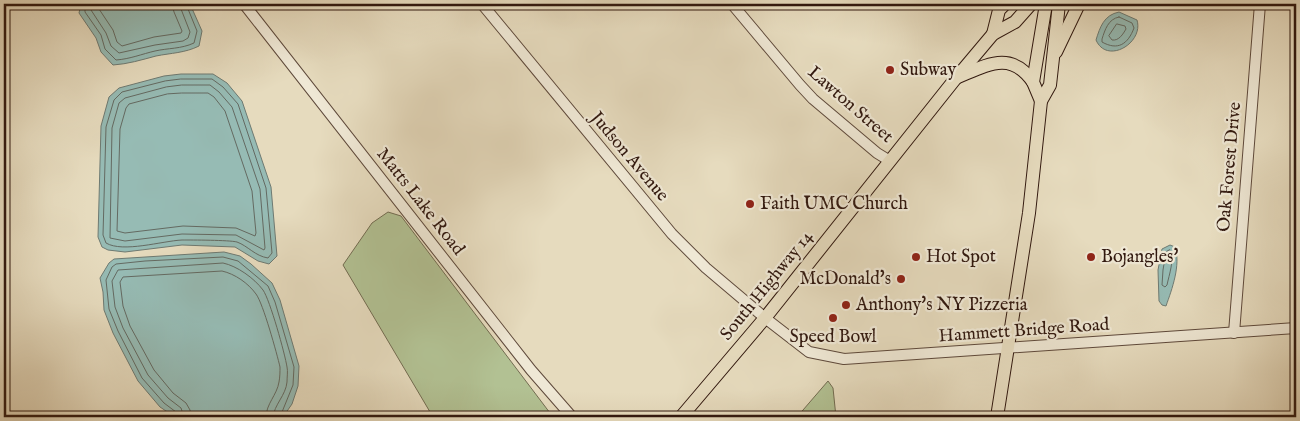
<svg xmlns="http://www.w3.org/2000/svg" width="1300" height="421" font-family="'IM FELL English',serif">
  <style>
    .green { fill: #b2c193; stroke: #726c51 }
    .water { fill: #96bbb4; stroke: #6e7a72 }
    .lines { fill: none; stroke-linecap: round; stroke-linejoin: round }
    .shore { stroke: #646a62; stroke-width: 1 }
    .minor-casing { stroke: #5e493b; stroke-width: 12 }
    .major-casing { stroke: #31180f; stroke-width: 14 }
    .minor { stroke: #efe8d5; stroke-width: 10 }
    .major { stroke: #e6dbbe; stroke-width: 12 }
    .poi-dot { fill: #8f2418; stroke: #efe8d5; stroke-width: 2 }
    .labels { text-anchor: middle; dominant-baseline: central; stroke-width: 4.5; stroke-linejoin: round; paint-order: stroke }
    .poi-label { font-size: 18px; fill: #31180f; stroke: #efe8d5; text-anchor: start }
    .street-label { font-size: 18px; fill: #31180f; stroke: #efe8d5 }
  </style>
  <rect width="100%" height="100%" fill="#e6dbbe"/>
  <filter id="stains"><feTurbulence type="fractalNoise" baseFrequency=".004" numOctaves="4"/><feColorMatrix values="0 0 0 0 .2 0 0 0 0 .09 0 0 0 0 .02 0 0 0 .5 -.17"/></filter>
  <radialGradient id="worn" r=".72"><stop offset=".6" stop-color="#630" stop-opacity="0"/><stop offset="1" stop-color="#630" stop-opacity=".3"/></radialGradient>
  <!-- green -->
  <g class="green">
    <path d="M388,212l13,4 149,197 -4,4h-113l-90,-152 29,-42z"/>
    <path d="M828,381l5,7 3,29h-39z"/>
  </g>
  <!-- water -->
  <g class="water">
    <path d="M81,4h109l12,27 -3,15c-14,7 -28,7 -43,10 -15,4 -28,8 -43,9l-12,-13 -5,-14 -17,-25z"/>
    <path d="M1119,12l18,8c7,23 -30,45 -41,20 4,-13 8,-25 23,-28z"/>
    <path d="M181,74h32l14,9 15,18 29,86 6,69 -8,8 -11,-3 -23,-14 -53,-2 -57,7 -17,-2 -6,-3 -4,-10 3,-111 8,-29 10,-9 45,-12z"/>
    <path d="M1170,245l5,2c6,18 -3,42 -9,59l-4,-1 -3,-4 -1,-31 4,-21z"/>
    <path d="M224,252l16,4 11,8 21,19 8,17 19,66 -1,20 -6,18 -9,13h-108l-15,-10 -22,-26 -25,-48 -9,-23 -1,-18 -3,-14 9,-15 5,-4z"/>
  </g>
  <g class="lines">
    <!-- shore -->
    <g class="shore">
      <path d="M85,4v8l16,23 4,14 11,11c14,-1 26,-6 39,-9 13,-3 26,-2 39,-8l3,-12 -11,-27"/>
      <path d="M92,4l-1,6 15,23 5,13 8,7 36,-8 28,-4 5,-3 2,-6 -9,-23 -1,-5"/>
      <path d="M99,4v5l14,21 4,12 5,4 32,-9 27,-4 1,-2 -8,-19 -2,-8"/>
      <path d="M1119,17l13,6 2,5c-6,16 -16,23 -32,14v-3c3,-9 6,-20 17,-22z"/>
      <path d="M1117,24l8,2 1,3c-3,5 -7,12 -14,11l-3,-4z"/>
      <path d="M181,79h31l11,8 15,17 28,84 6,65 -4,5c-13,-2 -20,-12 -31,-16 -8,-2 -45,-2 -55,-2 -20,1 -59,13 -76,3l-3,-8 3,-108 8,-27 8,-8 43,-11z"/>
      <path d="M182,85h28l9,7 13,15 28,82 5,59 -1,2 -28,-15 -54,-1 -57,7 -15,-3 2,-110 7,-25 6,-5 41,-11z"/>
      <path d="M182,93h26l6,4 11,14 27,80 4,42 -1,3 -19,-8 -53,-2 -58,7 -8,-2 3,-102 6,-21 3,-4 38,-10z"/>
      <path d="M1170,250c5,9 -1,25 -3,35l-2,2 -3,-2 1,-15 3,-18z"/>
      <path d="M177,417l-1,-5 -12,-9 -22,-25 -24,-47 -9,-22 -3,-29 6,-13 4,-3 29,-3 78,-4 15,4 30,25 7,16 19,65 -1,18 -13,32"/>
      <path d="M184,417l-3,-9 -13,-10 -20,-23 -25,-47 -8,-21 -3,-26 6,-11 105,-7c14,3 31,15 40,27 7,10 22,64 24,77 1,4 0,10 0,15 -1,13 -13,23 -14,35"/>
      <path d="M191,417l-1,-7 -4,-7 -13,-10 -19,-23 -24,-44 -7,-20 -3,-24 3,-5 99,-6c13,3 26,12 34,23 7,9 21,60 24,73 0,4 0,10 -1,15 -2,13 -13,22 -13,35"/>
    </g>
    <defs>
      <g id="minor">
        <path d="M244,4l287,366 41,47"/>
        <path d="M482,4l190,230 34,34 59,50 44,34 35,7 452,-31"/>
        <path d="M732,4l68,81 13,14 64,54 13,8"/>
        <path d="M1234,333l26,-329"/>
      </g>
      <g id="major">
        <path d="M993,34l6,-24 6,-6"/>
        <path d="M1056,52l23,-48"/>
        <path d="M958,77c29,-12 53,-27 75,5"/>
        <path d="M1041,101l-8,-19 13,-78"/>
        <path d="M681,417l84,-99 191,-240 37,-44 22,-12 16,-18"/>
        <path d="M997,417l32,-204 12,-112 9,-16 9,-81"/>
      </g>
    </defs>
    <!-- minor casing -->
    <use href="#minor" class="minor-casing"/>
    <!-- major casing -->
    <use href="#major" class="major-casing"/>
    <!-- minor -->
    <use href="#minor" class="minor"/>
    <!-- major -->
    <use href="#major" class="major"/>
  </g>
  <!-- markers -->
  <g class="poi-dot">
    <circle cx="890" cy="70" r="5"/>
    <circle cx="750" cy="204" r="5"/>
    <circle cx="916" cy="257" r="5"/>
    <circle cx="1091" cy="257" r="5"/>
    <circle cx="901" cy="279" r="5"/>
    <circle cx="846" cy="305" r="5"/>
    <circle cx="833" cy="318" r="5"/>
  </g>
  <g class="labels">
    <!-- poi labels -->
    <g class="poi-label">
      <text x="900" y="70">Subway</text>
      <text x="760" y="204">Faith UMC Church</text>
      <text x="926" y="257">Hot Spot</text>
      <text x="1101" y="257">Bojangles'</text>
      <text x="891" y="279" text-anchor="end">McDonald's</text>
      <text x="856" y="305">Anthony's NY Pizzeria</text>
      <text x="833" y="337" text-anchor="middle">Speed Bowl</text>
    </g>
    <!-- street labels -->
    <g class="street-label">
      <text transform="translate(850 105) rotate(41)">Lawton Street</text>
      <text transform="translate(629 157) rotate(50)">Judson Avenue</text>
      <text transform="translate(1230 167) rotate(-85)">Oak Forest Drive</text>
      <text transform="translate(420 202) rotate(52)">Matts Lake Road</text>
      <text transform="translate(767 286) rotate(-51)">South Highway 14</text>
      <text transform="translate(1024 331) rotate(-4)">Hammett Bridge Road</text>
    </g>
  </g>
  <!-- margin -->
  <rect width="1300" height="421" fill="none" stroke="#e6dbbe" stroke-width="20"/>
  <rect x="5" y="5" width="1290" height="411" fill="none" stroke="#31180f" stroke-width="2.5"/>
  <rect x="10" y="10" width="1280" height="401" fill="none" stroke="#31180f"/>
  <rect width="100%" height="100%" filter="url(#stains)"/>
  <rect width="100%" height="100%" fill="url(#worn)"/>
</svg>
